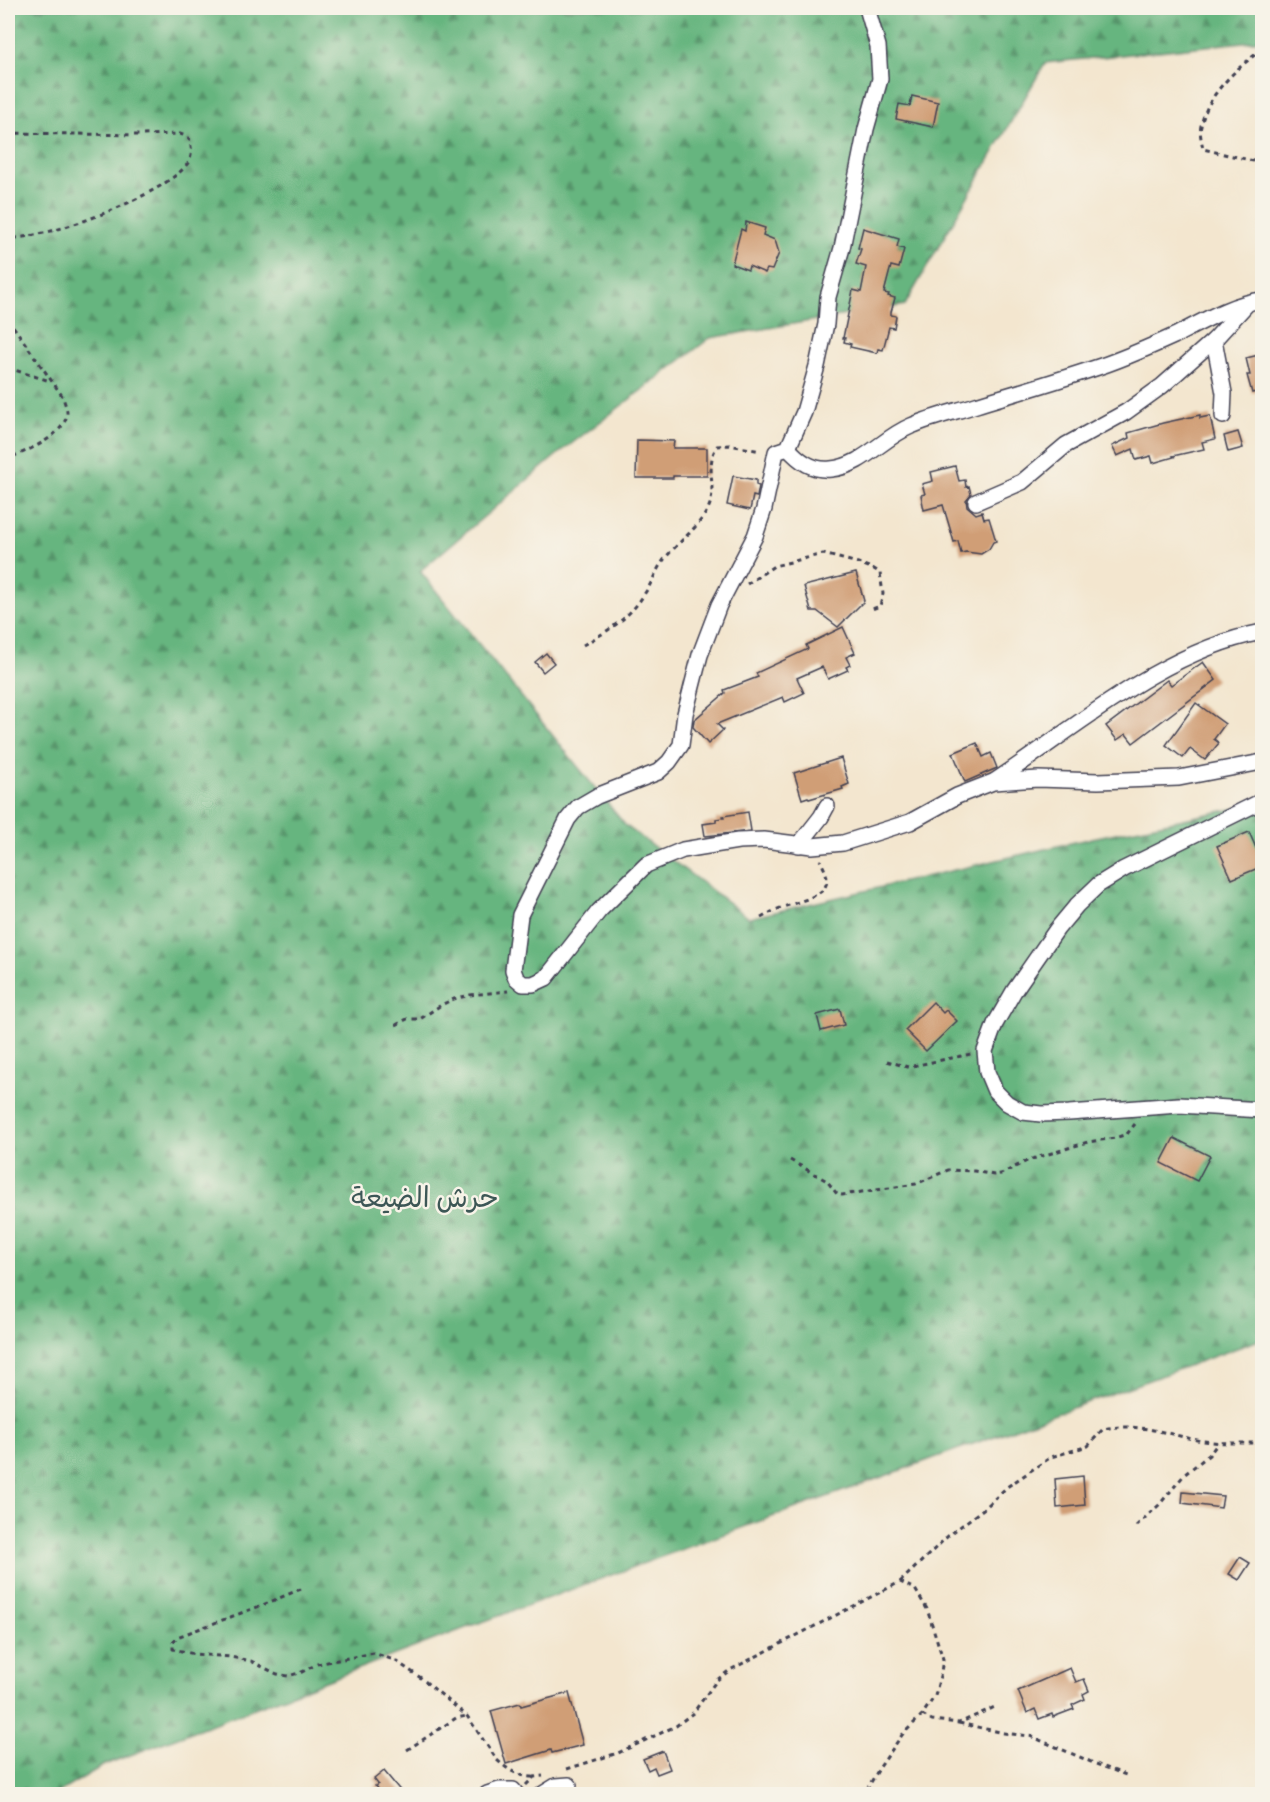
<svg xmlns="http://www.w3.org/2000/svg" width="1270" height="1802" font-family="Caveat,'Playpen Sans Arabic',sans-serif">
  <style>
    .forest { fill: url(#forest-firs); stroke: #446c5d; stroke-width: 1.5 }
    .building { fill: #d09e76 }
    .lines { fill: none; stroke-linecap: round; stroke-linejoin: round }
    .street-casing { stroke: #413f51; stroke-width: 18 }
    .path { stroke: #413f51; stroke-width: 3; stroke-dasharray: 4.5 4.5; stroke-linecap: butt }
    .street { stroke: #fff; stroke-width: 15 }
    .labels { text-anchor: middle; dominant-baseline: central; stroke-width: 5; stroke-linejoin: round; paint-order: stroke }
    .park-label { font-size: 28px; fill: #3d5756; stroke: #f7f3e8 }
  </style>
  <defs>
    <pattern id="forest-firs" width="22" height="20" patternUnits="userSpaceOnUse" patternTransform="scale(1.5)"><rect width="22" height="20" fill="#66b57f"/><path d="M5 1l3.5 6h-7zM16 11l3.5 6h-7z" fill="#549369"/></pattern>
  </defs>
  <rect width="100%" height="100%" fill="#f7f3e8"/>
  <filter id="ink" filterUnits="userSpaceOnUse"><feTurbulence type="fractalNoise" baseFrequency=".0167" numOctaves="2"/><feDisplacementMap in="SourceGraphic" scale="12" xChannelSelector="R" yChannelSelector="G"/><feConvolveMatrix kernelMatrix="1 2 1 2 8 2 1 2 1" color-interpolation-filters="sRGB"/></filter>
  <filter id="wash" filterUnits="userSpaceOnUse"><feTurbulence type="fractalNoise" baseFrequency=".008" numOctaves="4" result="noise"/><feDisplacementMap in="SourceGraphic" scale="24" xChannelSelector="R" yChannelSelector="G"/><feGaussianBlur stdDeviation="1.35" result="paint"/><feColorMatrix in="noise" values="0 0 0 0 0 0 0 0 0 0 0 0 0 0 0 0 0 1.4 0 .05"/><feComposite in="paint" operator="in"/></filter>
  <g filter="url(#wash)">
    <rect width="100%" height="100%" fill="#f3e6cf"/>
    <!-- forest -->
    <path class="forest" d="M8,8h1254v32l-217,23 -140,242 -195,33 -152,116 -138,117 205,254 124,93 343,-80 170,-35v536l-791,287 -367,139 -48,29h-48z"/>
    <g id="blocks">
      <!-- building -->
      <g class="building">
        <path d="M912,96l26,6 -5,25 -37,-8 3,-15 11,2z"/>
        <path d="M746,222l19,6 -2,7 12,5 4,13 -7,17 -5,-1 -2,4 -16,-7 -1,4 -16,-6 9,-35 4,2z"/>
        <path d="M863,228l36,11 -2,8 7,2 -5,19 -8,-2 -7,27 5,1 -1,2 7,2 -4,14v3l5,1 -2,12 -5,-1 -6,23 -5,-1 -1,4 -27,-6 1,-3 -7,-2 1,-4h-2l10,-48 8,2 5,-25 -10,-3 5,-15 -3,-1z"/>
        <path d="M1263,354v36l-11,3 -5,-18h3l-4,-17z"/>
        <path d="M1200,415v3l10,-2 5,23 -13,3 2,7 -31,7 1,1 -21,6 -2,-7 -15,4 -3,-11 -16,7 -5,-10 17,-8 -1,-5 35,-10z"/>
        <path d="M1238,432l5,16 -15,4 -4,-16z"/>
        <path d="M637,440l37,1 -1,7h34v28h-34v2h-37z"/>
        <path d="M955,466l4,15 6,-1 1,7 3,-1 2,8 -5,6 1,6 9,8 6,-2 2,7 5,-1 7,23 -3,1 -4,7 -8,5 -15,-2 -5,1 -3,-12 -4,1 -11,-37 -19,5 -3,-15 4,-1 -3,-10 11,-3 -2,-9z"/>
        <path d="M733,476l23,4v5l3,1 -2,11 -4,-1 -3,14 -23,-5z"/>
        <path d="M856,573l8,28 -26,26 -21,-16h-6l-7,-25z"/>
        <path d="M843,627l12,26 -9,4 4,8 -4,2 2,3 -20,9 -6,-12 -25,11 7,15 -19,9 -2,-5 -66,27 6,6 -15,14 -15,-17 1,-7 31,-27 -1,-3 34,-13 -2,-4 52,-24 -2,-4z"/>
        <path d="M546,653l8,10 -11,9 -8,-10z"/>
        <path d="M1203,662l13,18 -83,63 -7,-9 -9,6 -11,-14 61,-46 4,5z"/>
        <path d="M1196,703l29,21 -11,15 5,4 -14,17 -15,-11 -7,9 -17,-13z"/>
        <path d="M977,743l6,14 8,-4 6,15 -32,14 -12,-29z"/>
        <path d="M841,758l8,26 -7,3 1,2 -34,10 -1,-2 -6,2 -8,-26z"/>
        <path d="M748,812l3,19 -46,5 -2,-12 13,-2v-3l8,-1 -1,-2z"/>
        <path d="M1249,832l8,18 6,-2v18l-31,13 -15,-33z"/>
        <path d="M933,1002l10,11 3,-3 11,11 -31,30 -21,-21z"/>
        <path d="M840,1009l4,16 -23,6 -4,-16z"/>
        <path d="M1174,1138l36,18 -13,25 -36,-18z"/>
        <path d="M1083,1476l2,29 -28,3 -2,-29z"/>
        <path d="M1183,1492l40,4 -2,12 -39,-5z"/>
        <path d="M1240,1557l10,6 -11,17 -10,-6z"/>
        <path d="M1070,1668l6,14 8,-3 5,12 -6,3 2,5 -13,6 2,4 -21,8 -1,-3 -13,5 -4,-10 -8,4 -9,-22z"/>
        <path d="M569,1693l14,52 -31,8 -1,-3 -45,14 -15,-53 29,-8 1,3z"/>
        <path d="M663,1751l7,18 -13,5 -3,-7 -6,3 -5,-11z"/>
        <path d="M384,1771l19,23h-22l-6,-8 3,-2 -4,-5z"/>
      </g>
    </g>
  </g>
  <g filter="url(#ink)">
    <use href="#blocks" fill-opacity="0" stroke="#413f51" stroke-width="1.5"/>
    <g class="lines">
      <defs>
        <g id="street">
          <path d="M867,8l11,38 2,33 -14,50 -24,119 -14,49 -2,27 -9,42 -13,46 -16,36 -12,4 -12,57 -9,27 -36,69 -19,50 -15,59 -4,31 -12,17 -11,10 -61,24 -19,11 -10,12 -48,96 -7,55 3,8 7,6h10l13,-6 53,-67 47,-46 37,-15 55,-9 26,-1 48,6 31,-3 67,-21 47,-26 36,-14 45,-3 60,2 81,-3 83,-16"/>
          <path d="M1214,340l10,53 -1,23"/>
          <path d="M788,448c11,13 26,23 43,21 32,-3 51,-31 80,-43 21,-9 43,-14 65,-21 43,-13 88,-26 131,-41 22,-8 45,-18 67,-28 28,-14 57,-32 88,-36"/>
          <path d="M976,502l46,-20 44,-37 60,-33 36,-26 52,-46 33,-36"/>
          <path d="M995,781c83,-55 168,-130 267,-149"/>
          <path d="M1262,801l-138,68 -26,16 -21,20 -20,24 -43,62 -19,33 -10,27 2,21 8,19 12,12 16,9 18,2 28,-1 110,-8 83,5"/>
          <path d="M799,845l22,-28 6,-11"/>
          <path d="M487,1794l12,-4h14l3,4"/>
          <path d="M543,1794l13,-8 13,-1"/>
        </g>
      </defs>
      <!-- street casing -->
      <use href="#street" class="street-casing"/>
      <!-- path -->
      <g class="path">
        <path d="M1262,49c-25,20 -54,43 -61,77 -2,7 1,16 2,23l59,14"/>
        <path d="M8,133l134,2 38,-1 8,3c4,9 5,18 0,26 -22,32 -142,77 -180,75"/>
        <path d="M8,319l55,78c1,5 4,11 4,15 0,23 -41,40 -59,46"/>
        <path d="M8,368l42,13"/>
        <path d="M747,584l27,-18 49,-12 35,9 16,6 6,4 3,21 -3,12 -8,3"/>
        <path d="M583,645c25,-14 47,-27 62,-52 7,-10 11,-23 18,-32 13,-18 40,-36 47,-57 6,-20 -5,-39 7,-58l12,-1 32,6"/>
        <path d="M761,918c6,-3 11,-7 17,-9 11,-5 41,-11 47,-22 5,-9 -1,-19 -5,-27"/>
        <path d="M396,1025l11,-6h13l21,-14 13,-6 16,-4 38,-4"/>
        <path d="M887,1061l21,6 63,-13"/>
        <path d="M790,1160l37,21 10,13 5,1 74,-11 32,-14 26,1 20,4 7,-1 28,-14 59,-18 27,-4 12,-4 8,-10"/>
        <path d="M1136,1526l23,-21 26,-31 24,-19 9,-12"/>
        <path d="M900,1582l48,-46 39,-30 20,-19 44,-30 37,-11 15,-17c31,-6 60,3 89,10 23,5 47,4 70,4"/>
        <path d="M301,1589l-41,17 -83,31 -4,5v7l21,5 36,3 21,4 26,13 11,2 14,-4 15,-8 57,-11 22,8 25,17 46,38 30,44c11,10 22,17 37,17"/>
        <path d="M922,1715l10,5 27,3 38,-17"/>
        <path d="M959,1723l45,10 26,3 66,28 30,11"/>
        <path d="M407,1750l49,-32 11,-2"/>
        <path d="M567,1769l51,-16 58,-27 17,-13 24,-33 13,-10 170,-88 15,7 12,20 16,50 -2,13 -6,24 -13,19 -20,20 -22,32 -16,27"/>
        <path d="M526,1785l8,-8 9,-1"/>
      </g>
      <!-- street -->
      <use href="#street" class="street"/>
    </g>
  </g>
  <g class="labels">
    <!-- park labels -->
    <g class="park-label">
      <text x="425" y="1197">حرش الضيعة</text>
    </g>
  </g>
  <!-- margin -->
  <rect width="1270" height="1802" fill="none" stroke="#f7f3e8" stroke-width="30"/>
</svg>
